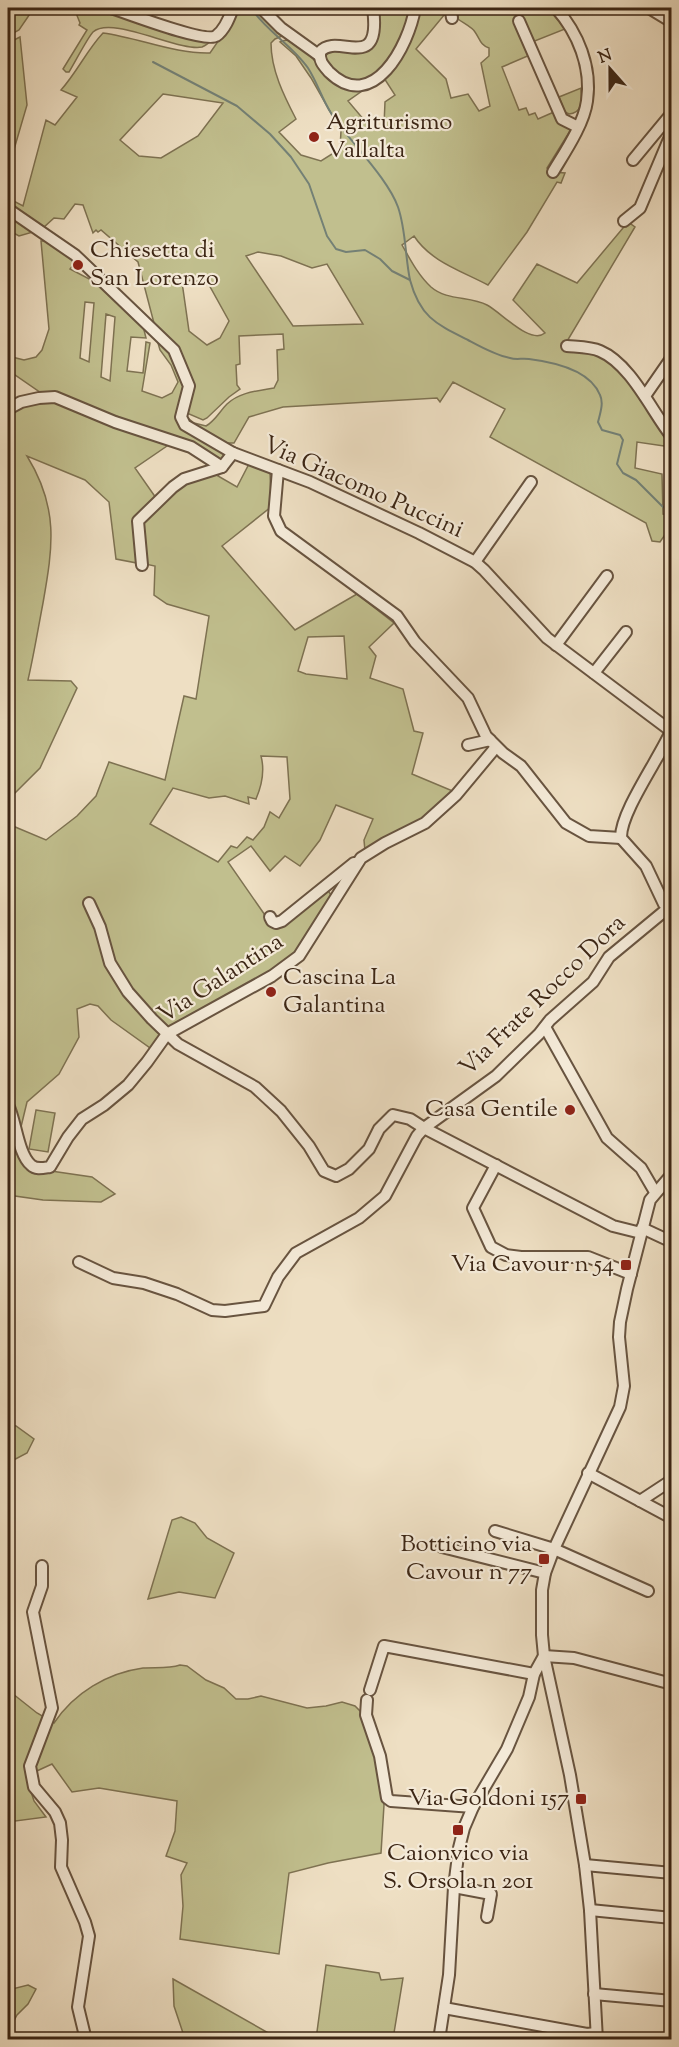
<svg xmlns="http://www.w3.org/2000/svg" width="679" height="2047" font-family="'Sorts Mill Goudy',serif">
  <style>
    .green { fill: #c1bf8e; stroke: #7e7252; stroke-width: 1.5; fill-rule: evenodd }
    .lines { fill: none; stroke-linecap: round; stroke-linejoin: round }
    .stream { stroke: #748075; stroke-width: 2 }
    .minor-casing { stroke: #685440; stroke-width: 14 }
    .minor { stroke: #f4ead8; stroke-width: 10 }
    .poi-dot { fill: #8f2418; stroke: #f4ead8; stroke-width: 2 }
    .labels { text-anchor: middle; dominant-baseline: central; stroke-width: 4.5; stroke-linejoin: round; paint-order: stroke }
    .poi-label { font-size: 24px; fill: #3c2615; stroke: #f4ead8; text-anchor: end }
    .street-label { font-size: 24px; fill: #3c2615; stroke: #f4ead8 }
  </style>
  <rect width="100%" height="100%" fill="#eedfc3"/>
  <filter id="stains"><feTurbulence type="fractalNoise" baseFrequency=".00333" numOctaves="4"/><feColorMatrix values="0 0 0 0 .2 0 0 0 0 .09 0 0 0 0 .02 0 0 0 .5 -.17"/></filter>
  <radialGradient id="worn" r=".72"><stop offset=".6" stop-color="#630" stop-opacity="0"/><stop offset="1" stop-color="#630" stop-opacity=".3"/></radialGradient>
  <!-- green -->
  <g class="green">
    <path d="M8,8h26l-15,22 -11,6z"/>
    <path d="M74,8h26l95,30 18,1c-3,3 -6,6 -11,8 -23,5 -90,-32 -109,-15 -5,5 -19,32 -24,40h-3l-3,-3 24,-39 -8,-5 1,-2z"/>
    <path d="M236,8h23l28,26 -12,5 -4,4c0,27 13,53 25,76l-17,13 22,23 20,6 19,-12 1,-18 -30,-53 -15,-22 -16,-14c20,-11 42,34 59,43 6,3 16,4 23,6l-14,10 22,26 8,2 6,-4 1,-23 10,-7 -11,-17c19,-24 31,-39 36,-70h21l4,6 -29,35 30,30 5,19 17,-4 11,17 11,-5 -9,-43 8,-7v-8c-9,-3 -9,-9 -14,-16 -3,-5 -12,-9 -17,-13v-11h90l17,21 -33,13 -2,13 -28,12 17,43 7,-2 3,7 6,-2 3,6 16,-7 15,15 1,4 -23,37 6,4 12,1 -4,10 -4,-1 -30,50 -39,53c-26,-14 -57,-23 -74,-49l-12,9c8,14 16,30 29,42 16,14 39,9 56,18 15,8 43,40 58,28l-32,-33 24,-36 40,19 51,-61 7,5 -72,121c11,2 27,2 37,7 33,19 51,61 71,92l-34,-5 -2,26 27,6 1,40 8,1v11l-11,16 -8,-1 -6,-18 -156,-86 15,-28 -52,-27 -13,20 -3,-4 -154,9 -34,10 -15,26h-13l-34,-22 2,-2 5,4 12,3c9,-5 14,-15 21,-22 13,-12 30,-13 47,-16l4,-8 -1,-30 7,-1 -1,-15 -44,2 1,28 -4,1 1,20 3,4 -11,8 -22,21 -4,2 -16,-7 -10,3 51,40 -7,9 -30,-14 -21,-7 -35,24 21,30 -11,11 -8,54 -21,-4 -7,-57 -24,-22 -58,-24c32,52 26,90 16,147 -5,26 -9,51 -15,77l43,1 6,7 -37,80 -32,32v-389l33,-18 -33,-23v-14l16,4 12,-3 6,-7 7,-21 -8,-88h12l23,21 -6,7 31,16 42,41 3,12 -15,-1 -4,34 16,2 3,-31 4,1 -8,48 20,7 10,-5 6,-11 -7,-17 -11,-15 -2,-7 3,-2 -6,-14 -17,-65 -37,-32 -3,2 -2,-2 -3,3 -10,-28 -8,-1 -11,15 -10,-1 -10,9 -24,-13 -12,-13v-3l15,8 23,-86 9,5 22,-28 -16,-7c16,-18 26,-40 42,-57 37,5 71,21 107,20l18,-26zM163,94l60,9 -25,33 -37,22 -22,-2 -19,-16zM258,252l23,4 31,12 15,-4 36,60 -70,2 -47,-70zM192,280l17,5 20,36 -9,17 -13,7 -18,-14 -7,-49zM85,302l9,1 -5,59 -9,-4zM106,314l9,3 -5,64 -9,-4z"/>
    <path d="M378,8h32c-2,8 -4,18 -7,27 -13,35 -48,66 -77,26l-1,-6 4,-6 26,5 8,-2z"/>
    <path d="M20,37l7,68 -19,65v-127z"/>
    <path d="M581,88c0,11 3,25 -12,26l-4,-2 -6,-15z"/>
    <path d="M8,212l25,20 -14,4 -11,-6z"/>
    <path d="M250,462l20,8 1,37 -49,39 73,84 62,-36 37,29 -25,24 7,9 -6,22 33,11 11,42 9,2 -11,41 43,18 -33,28 -57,31 -1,-11 9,-21 -37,-14 -16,35 -20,26 -15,-10 -15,15 -19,-25 -23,16 39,56 5,9h8l46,-40 8,13 -38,53 -143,97 -42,-30 -13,-14 -8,-2 -13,5 2,28 -20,37 -32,28 -7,29 5,32 26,8 41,6 23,17 -14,8 -58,-2 -35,-5v-371l38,16 31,-24 19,-20 13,-34 56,18 19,-84 12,3 13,-83 -42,-12 -13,-9 1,-29 -10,-2 -2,-42 42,-40 37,-12 -4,6 19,11zM344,636l3,43 -41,-5 -8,-3 10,-34zM261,756l26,1 3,42 -11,19 -9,-6 -6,15 -11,13 -6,-3 -10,11 -6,-2 -13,16 -68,-38 23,-36 36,10 16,-2 24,8 -1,-7 8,2c6,-14 9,-28 5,-43z"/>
    <path d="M36,1110l19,3 -7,39 -19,-3z"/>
    <path d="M8,1424l8,2 18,13 -7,14 -19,10z"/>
    <path d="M181,1517l14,6 12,15 27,15 -19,45 -36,-6 -31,7 24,-79z"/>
    <path d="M180,1665l7,1 19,14 18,8 12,11h12l13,-3 46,12 19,-2 16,-4 13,4 9,9 12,43 8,47 -3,48 -53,10 -39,10 -10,81 -99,-15 3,-33 -2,-31 6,-12 -21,-7 9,-25 2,-30 -78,-13 -27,4 -20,-28 -26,12 8,25 12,16 -38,5v-132l29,23 17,10c20,-30 53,-50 89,-55 12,-1 25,1 37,-3z"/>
    <path d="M326,1965l53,8 2,7 22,-2 -10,61h-77z"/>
    <path d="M173,1979l99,56v4h-87l-11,-33z"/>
    <path d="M28,1985l8,4 -8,15 -11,11 -9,17v-42z"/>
  </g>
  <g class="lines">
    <!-- stream -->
    <g class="stream">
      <path d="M251,8c15,23 41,37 57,60 9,14 14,31 23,45 18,28 56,64 67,94 8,23 7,49 12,73"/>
      <path d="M153,62l84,44 33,28 21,23 18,27 18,52 9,13 10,3 19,-2 15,9 12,12 18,9c10,37 26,44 58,60 13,7 27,15 42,18 6,2 12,0 19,1 24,3 61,11 71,36 4,8 0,19 -2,27l4,8 18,5 3,5 -6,24 6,9 13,7 27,27 9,3"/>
    </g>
    <defs>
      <g id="minor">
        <path d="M111,8c16,5 93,35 105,28 9,-6 14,-20 17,-28"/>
        <path d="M261,8l20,20 39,28"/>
        <path d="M373,8c9,68 -36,23 -53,44 -1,9 3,13 9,20 44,43 80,-27 86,-64"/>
        <path d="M447,8l4,4 1,6"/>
        <path d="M649,8l23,14"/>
        <path d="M519,21l43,98 16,8"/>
        <path d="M633,160l39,-47"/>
        <path d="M553,172c12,-20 31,-48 34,-71 5,-34 -9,-68 -31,-93"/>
        <path d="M8,209l67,46 99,95 15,36 -8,31 4,8 48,28 77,29 109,51 56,29 9,8 63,68 124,93"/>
        <path d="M624,221l16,-13 32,-76"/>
        <path d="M567,346c10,1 24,1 33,5 31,13 52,61 72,86"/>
        <path d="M645,396l27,-39"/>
        <path d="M8,409l13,-7 18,-4 16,-1 60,25 76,25 31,20"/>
        <path d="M278,470l-4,46 7,15 116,85 18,26 53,56 18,38 17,17 18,13 45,57 23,13 32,2"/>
        <path d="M475,562l56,-80"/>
        <path d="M142,565l-4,-44 35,-34 11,-8 38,-12 11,-14"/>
        <path d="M556,645l51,-69"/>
        <path d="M594,673l32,-41"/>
        <path d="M468,745l22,-5"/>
        <path d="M621,838c-1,-26 40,-82 51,-109"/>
        <path d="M621,838l25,28 18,38 8,10"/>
        <path d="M89,903l11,24 10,36 18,29 24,27 26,25 77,43 26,24 28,35 15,25 12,5 13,-7 20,-20 10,-20 14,-14 17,4 14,9 189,98 28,7"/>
        <path d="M270,917l2,4 4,2 6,-2 72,-58"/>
        <path d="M545,1027l62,111 34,30 14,24"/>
        <path d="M8,1029v4"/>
        <path d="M8,1105c8,16 10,49 23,60 5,5 12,3 19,2l18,-30 14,-18 22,-14 24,-20 19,-23 20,-28 105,-58 27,-20 62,-98 24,-15 40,-20 31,-28 40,-48"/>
        <path d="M496,1165l-23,43 18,39 15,8 15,2h67l43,17"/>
        <path d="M642,1228l30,14"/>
        <path d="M79,1262l34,16 31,5 33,11 35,16 13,1 39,-5 14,-29 18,-24 63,-35 26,-22 32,-60 7,-8 72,-52 43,-42 11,-14 43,-38 16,-25 58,-48"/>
        <path d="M588,1473l84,45"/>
        <path d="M640,1501l32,-21"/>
        <path d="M495,1531l59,18 94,42"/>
        <path d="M442,1547l103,26"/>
        <path d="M42,1566v20l-9,26 19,96 -22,58 4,21 21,25 5,11 2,17 -1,27 24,55 4,14 -11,71 8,33"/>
        <path d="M544,1656l30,2 98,26"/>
        <path d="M370,1690l14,-44 150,28"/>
        <path d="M367,1700l-1,15 14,41 7,42 4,3 82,6"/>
        <path d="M585,1865l87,8"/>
        <path d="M454,1887l37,7 -4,23"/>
        <path d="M590,1910l82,8"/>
        <path d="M594,1994l78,7"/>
        <path d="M444,2008l143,26 9,-1"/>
        <path d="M439,2040l10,-65 5,-88 5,-39 5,-20 9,-21 34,-58 22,-52 5,-23 10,-18"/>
        <path d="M597,2040l-7,-130 -5,-45 -15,-90 -26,-119 -2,-21v-45l3,-17 9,-24 66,-142 4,-21 -5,-49 1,-15 7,-33 23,-89 22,-26"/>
      </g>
    </defs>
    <!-- minor casing -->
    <use href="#minor" class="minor-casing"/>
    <!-- minor -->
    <use href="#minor" class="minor"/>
  </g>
  <!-- markers -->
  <g class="poi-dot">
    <circle cx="314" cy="137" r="6"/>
    <circle cx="78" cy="265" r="6"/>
    <circle cx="271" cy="992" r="6"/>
    <circle cx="570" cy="1110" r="6"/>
    <rect x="620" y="1259" width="12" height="12" rx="3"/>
    <rect x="538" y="1553" width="12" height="12" rx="3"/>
    <rect x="575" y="1793" width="12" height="12" rx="3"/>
    <rect x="452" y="1824" width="12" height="12" rx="3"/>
  </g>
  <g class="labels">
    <!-- poi labels -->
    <g class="poi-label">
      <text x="326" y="123" text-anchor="start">Agriturismo<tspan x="326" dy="28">Vallalta</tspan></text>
      <text x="90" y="251" text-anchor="start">Chiesetta di<tspan x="90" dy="28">San Lorenzo</tspan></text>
      <text x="283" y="978" text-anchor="start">Cascina La<tspan x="283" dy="28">Galantina</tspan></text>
      <text x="558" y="1110">Casa Gentile</text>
      <text x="614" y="1265">Via Cavour n 54</text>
      <text x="532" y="1545">Botticino via<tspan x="532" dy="28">Cavour n 77</tspan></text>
      <text x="569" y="1799">Via Goldoni 157</text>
      <text x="458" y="1854" text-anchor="middle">Caionvico via<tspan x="458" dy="28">S. Orsola n 201</tspan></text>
    </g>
    <!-- street labels -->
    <g class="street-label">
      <text transform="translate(363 488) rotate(24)">Via Giacomo Puccini</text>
      <text transform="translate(221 979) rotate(-33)">Via Galantina</text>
      <text transform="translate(543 996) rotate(-44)">Via Frate Rocco Dora</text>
    </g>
  </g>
  <!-- margin -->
  <rect width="679" height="2047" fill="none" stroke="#eedfc3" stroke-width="30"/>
  <rect x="9" y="9" width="661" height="2029" fill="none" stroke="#3c2615" stroke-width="3"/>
  <rect x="15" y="15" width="649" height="2017" fill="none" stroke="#3c2615" stroke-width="1.5"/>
  <!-- north arrow -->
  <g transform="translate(610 69) rotate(339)" stroke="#f4ead8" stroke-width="4.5" paint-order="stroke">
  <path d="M0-4.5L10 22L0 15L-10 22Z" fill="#3c2615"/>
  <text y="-9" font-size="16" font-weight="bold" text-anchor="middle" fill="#3c2615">N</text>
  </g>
  <rect width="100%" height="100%" filter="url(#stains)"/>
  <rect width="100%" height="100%" fill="url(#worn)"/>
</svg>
